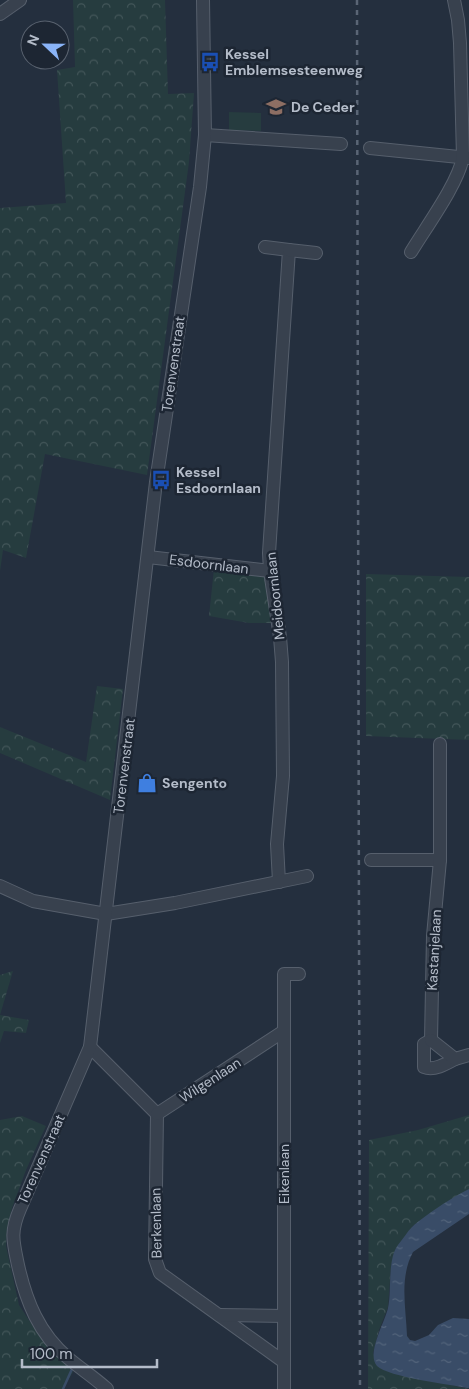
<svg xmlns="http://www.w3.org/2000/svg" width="469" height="1389" font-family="'DM Sans',sans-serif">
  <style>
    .forest { fill: url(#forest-crowns) }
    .pitch { fill: #263c3f }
    .water { fill: url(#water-ripples) }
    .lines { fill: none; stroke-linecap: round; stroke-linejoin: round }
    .stream { stroke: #394c67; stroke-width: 2.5 }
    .minor-casing { stroke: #565f6c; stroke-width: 14 }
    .minor { stroke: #38414e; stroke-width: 12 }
    .rail { stroke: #5a6575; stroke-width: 2.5; stroke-dasharray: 5 5; stroke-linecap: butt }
    .labels { text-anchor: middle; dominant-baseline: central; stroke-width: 5; stroke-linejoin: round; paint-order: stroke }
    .poi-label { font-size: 14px; font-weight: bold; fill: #b4bcc9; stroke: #1d2633; text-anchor: start }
    .street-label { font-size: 14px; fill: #b4bcc9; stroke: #1d2633 }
  </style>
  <defs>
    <pattern id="forest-crowns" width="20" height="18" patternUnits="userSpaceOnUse" patternTransform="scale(1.25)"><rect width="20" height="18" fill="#263c3f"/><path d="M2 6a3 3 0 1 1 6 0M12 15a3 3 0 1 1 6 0" fill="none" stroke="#435659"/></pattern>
    <pattern id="water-ripples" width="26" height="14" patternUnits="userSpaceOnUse" patternTransform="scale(1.25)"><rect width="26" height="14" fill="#394c67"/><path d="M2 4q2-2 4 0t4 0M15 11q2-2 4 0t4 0" fill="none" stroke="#53647b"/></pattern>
  </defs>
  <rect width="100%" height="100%" fill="#242f3e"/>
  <!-- forest -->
  <g class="forest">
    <path d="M73,0h92l3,94 26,-1 -5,69 -42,313 -102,-21 -19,104 -23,-8 -3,21v-363l66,-5 -9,-133 18,-3z"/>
    <path d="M214,569l50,6 9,48h-24l-40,-7z"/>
    <path d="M366,574l103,3v163l-103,-4z"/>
    <path d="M97,686l26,3 -13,111 -110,-47v-26l86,35z"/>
    <path d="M13,971l-13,44 29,5 -3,13 -22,-2 -4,12v-68z"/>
    <path d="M469,1115v74l-56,37 -13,17 -6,11 -3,13 -3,40 -9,23 -6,23 11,17 85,19h-101l1,-249 49,-10z"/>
    <path d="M22,1116l24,10 -20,44 -14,38 -5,21 -1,17 13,59 25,38 29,29 -10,17h-63v-269z"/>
  </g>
  <!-- pitch -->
  <path class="pitch" d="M229,112l32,1v18l-32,-1z"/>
  <!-- water -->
  <path class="water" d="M469,1189v25l-56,38c-14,26 -7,56 -6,84l3,4 5,1 14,-6 9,-10 15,-7 16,1v69c-18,-3 -81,-11 -92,-22 -11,-12 8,-44 11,-58 4,-17 -1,-49 10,-63 5,-6 9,-13 14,-18 12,-11 42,-31 57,-38z"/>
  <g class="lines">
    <!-- stream -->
    <path class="stream" d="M63,1389l9,-20"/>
    <defs>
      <g id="minor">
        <path d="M0,14l20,-14"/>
        <path d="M205,135l136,9"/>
        <path d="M370,148l99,10"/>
        <path d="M265,247l24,3 -20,303 1,18 10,66 2,25 1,114 -6,68 2,38"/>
        <path d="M289,250l27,3"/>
        <path d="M411,252c15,-25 47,-68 52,-95l-3,-114 -2,-23 -4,-20"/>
        <path d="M148,557l122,14"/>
        <path d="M371,860h69"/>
        <path d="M0,886l33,15 73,13 69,-11 132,-27"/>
        <path d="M431,1040l2,-104 7,-76v-116"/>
        <path d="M431,1040l-7,4v23c10,4 22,-3 31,-8"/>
        <path d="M431,1040l24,19 14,-4"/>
        <path d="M90,1047l67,67 -2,145 5,14 124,89"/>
        <path d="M157,1114l127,-83"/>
        <path d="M219,1315l65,1"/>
        <path d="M107,1389c-12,-11 -26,-20 -39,-31 -29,-24 -42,-57 -50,-93 -5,-24 -8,-33 2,-56l70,-162 66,-565 44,-295 5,-52 -2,-135"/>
        <path d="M284,1389v-415h15"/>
      </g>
    </defs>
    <!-- minor casing -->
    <use href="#minor" class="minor-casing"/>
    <!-- minor -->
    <use href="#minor" class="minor"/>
    <!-- rail -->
    <path class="rail" d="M357,0l3,1389"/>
  </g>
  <!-- icons -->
  <defs>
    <symbol id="bus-bare" viewBox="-9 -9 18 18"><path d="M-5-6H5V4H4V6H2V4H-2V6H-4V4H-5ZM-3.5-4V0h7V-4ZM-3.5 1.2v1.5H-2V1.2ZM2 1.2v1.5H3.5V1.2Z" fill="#1a4fb4" stroke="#1d2633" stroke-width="2.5" paint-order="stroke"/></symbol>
    <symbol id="school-bare" viewBox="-9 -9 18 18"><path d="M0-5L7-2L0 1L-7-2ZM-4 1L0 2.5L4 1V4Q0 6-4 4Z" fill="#8d6e63" stroke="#1d2633" stroke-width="2.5" paint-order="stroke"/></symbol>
    <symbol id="shop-bare" viewBox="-9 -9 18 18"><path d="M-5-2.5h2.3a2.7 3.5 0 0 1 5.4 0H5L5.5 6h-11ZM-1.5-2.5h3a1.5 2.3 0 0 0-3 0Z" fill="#3f7fe0" stroke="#1d2633" stroke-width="2.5" paint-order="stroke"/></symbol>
  </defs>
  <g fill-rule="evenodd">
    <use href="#bus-bare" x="196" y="48" width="28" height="28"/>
    <use href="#school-bare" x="262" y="93" width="28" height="28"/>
    <use href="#bus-bare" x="147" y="466" width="28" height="28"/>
    <use href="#shop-bare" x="133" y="769" width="28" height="28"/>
  </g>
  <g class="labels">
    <!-- poi labels -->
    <g class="poi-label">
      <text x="225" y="54">Kessel<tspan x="225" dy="16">Emblemsesteenweg</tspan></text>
      <text x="291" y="107">De Ceder</text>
      <text x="176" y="472">Kessel<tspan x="176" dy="16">Esdoornlaan</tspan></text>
      <text x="162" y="783">Sengento</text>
    </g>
    <!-- street labels -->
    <g class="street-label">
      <text transform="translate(173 364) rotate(-82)">Torenvenstraat</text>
      <text transform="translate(209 564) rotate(7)">Esdoornlaan</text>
      <text transform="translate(275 596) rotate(-96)">Meidoornlaan</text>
      <text transform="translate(124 766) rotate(-83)">Torenvenstraat</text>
      <text transform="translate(434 950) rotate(-87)">Kastanjelaan</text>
      <text transform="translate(210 1080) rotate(-33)">Wilgenlaan</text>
      <text transform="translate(41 1159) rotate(-66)">Torenvenstraat</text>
      <text transform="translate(284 1174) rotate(-90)">Eikenlaan</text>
      <text transform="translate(156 1223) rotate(-91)">Berkenlaan</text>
    </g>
  </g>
  <!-- north arrow -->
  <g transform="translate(45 45) rotate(292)"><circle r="24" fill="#1d2633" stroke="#59626f"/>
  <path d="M0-4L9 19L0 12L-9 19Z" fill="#8ab4f8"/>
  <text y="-8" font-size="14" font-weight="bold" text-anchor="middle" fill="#b4bcc9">N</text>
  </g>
  <!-- scale -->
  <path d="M22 1359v8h135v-8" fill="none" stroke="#b4bcc9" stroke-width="2.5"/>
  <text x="30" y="1359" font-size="15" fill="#b4bcc9" stroke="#1d2633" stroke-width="4" paint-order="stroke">100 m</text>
</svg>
